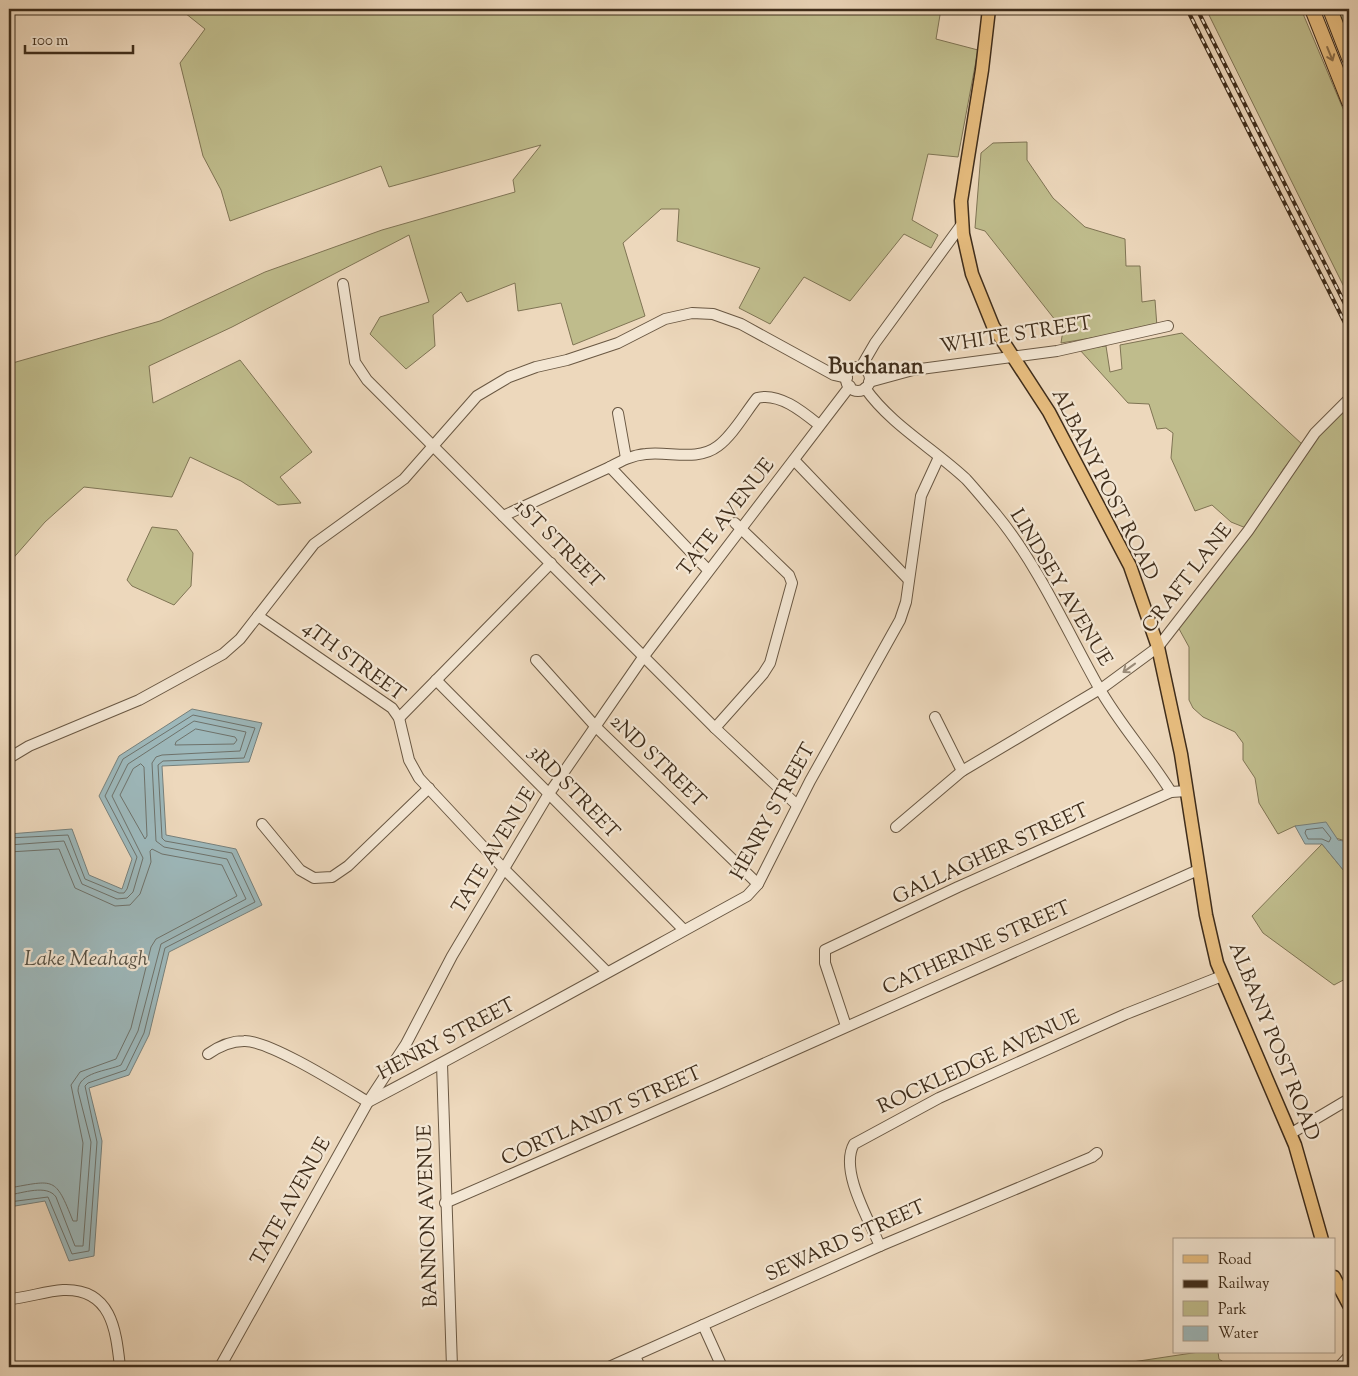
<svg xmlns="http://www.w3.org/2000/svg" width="1358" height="1376" font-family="'Sorts Mill Goudy',serif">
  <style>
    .green { fill: #bfbc8c; stroke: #7f7454 }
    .water { fill: #9db8bb; stroke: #77807b }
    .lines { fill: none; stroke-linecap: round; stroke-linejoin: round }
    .shore { stroke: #6e726b; stroke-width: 1 }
    .minor-casing { stroke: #6a5843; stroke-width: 12 }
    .major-casing { stroke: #3f2d1b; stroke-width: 15 }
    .highway-casing { stroke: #3f2d1b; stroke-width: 16 }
    .minor { stroke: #f3e6d3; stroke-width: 10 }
    .major { stroke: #e6bc7e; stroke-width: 12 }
    .highway { stroke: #e6bc7e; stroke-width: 14 }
    .rail-casing { stroke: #3f2d1b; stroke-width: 4 }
    .rail { stroke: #f3e6d3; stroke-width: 2; stroke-dasharray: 5.5; stroke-linecap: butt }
    .oneway { stroke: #8a6d48 }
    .oneway2 { stroke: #998a77 }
    .labels { text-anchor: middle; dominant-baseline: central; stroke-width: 4.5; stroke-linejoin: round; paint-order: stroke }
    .street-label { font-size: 20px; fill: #3f2d1b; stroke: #f3e6d3 }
    .water-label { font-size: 21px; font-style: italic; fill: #565043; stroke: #f3e6d3 }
    .quarter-label { font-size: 22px; font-weight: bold; fill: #3f2d1b; stroke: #f3e6d3 }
  </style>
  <rect width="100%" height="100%" fill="#edd8bc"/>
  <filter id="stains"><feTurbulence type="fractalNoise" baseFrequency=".004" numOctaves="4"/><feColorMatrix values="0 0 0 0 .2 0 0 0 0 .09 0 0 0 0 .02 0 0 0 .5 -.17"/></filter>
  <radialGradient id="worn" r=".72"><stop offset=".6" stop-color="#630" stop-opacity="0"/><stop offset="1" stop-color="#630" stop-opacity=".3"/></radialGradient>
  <!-- green -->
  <g class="green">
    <path d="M180,9h69l4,2 8,-2h680l-5,30 42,11 -20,107 -30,-3 -16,66 26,15 -7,13 -27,-14 -54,67 -46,-24 -34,47 -31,-16 21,-40 -83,-27 2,-32h-18l-38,34 22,73 -72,29 -12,-42 -43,8 -3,-28 -48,19 -6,-10 -28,23 2,31 -29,23 -36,-35 10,-17 49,-15 -20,-67 -177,92 -83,39 4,37 87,-43 72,92 -32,25 21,26 -23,2 -37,-24 -51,-24 -18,40 -88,-10 -39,35 -36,41v-199l151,-43 105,-49 117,-42 133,-38 -2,-12 28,-35 -152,42 -8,-21 -151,55 -9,-31 -18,-34 -23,-93 25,-34z"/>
    <path d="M1206,9h95l48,114v174z"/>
    <path d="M1338,9h11v32z"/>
    <path d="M1027,142v18l26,38 32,29 40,12 1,27h14l2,36 13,-2 2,27 -96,16 2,-13 -78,-99 -10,-3 6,-75 12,-10z"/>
    <path d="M1182,333l121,112 -19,23 -38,60 -15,-6 -19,-17 -17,6 -24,-53 2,-25 -7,-5 -9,1 -8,-25 -21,-1 -49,-54 27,-3 4,26 12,-3 -2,-24z"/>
    <path d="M1349,403v439l-54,-16 -17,8 -19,-31 -4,-25 -12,-18v-17l-8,-11 -32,-15 -10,-9 -4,-8v-53l-11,-20 136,-187z"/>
    <path d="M152,527l25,3 16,23 -2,33 -17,19 -42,-19 -5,-6z"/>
    <path d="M1322,844l27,33v100l-15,8 -71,-52 -11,-17z"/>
    <path d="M1199,1352h19l1,7 12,8h-132z"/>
  </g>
  <!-- water -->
  <g class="water">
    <path d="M192,709l70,14 -13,39 -87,4 4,69 70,14 26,56 -93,47 -20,83 -20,40 -40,13 13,53 -8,115 -25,5 -24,-60 -36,6v-373l63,-5 17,46 33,14 10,-30 -33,-63 20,-40z"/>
    <path d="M1326,822l12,18 11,2v35l-27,-33h-17l-10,-18z"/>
  </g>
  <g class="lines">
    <!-- shore -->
    <g class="shore">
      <path d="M196,729l39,8 2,3 -3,4 -59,1 1,-3z"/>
      <path d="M141,764l3,3 3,69 -2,3 -25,-44 13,-26z"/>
      <path d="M1323,828l8,10 -2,4 -7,-3h-14l-3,-6 1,-3z"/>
      <path d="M9,838l59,-3 17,44 34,14h5l3,-4 10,-32 -32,-61 18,-37 70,-44 62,13 -11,30 -81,3 -5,4 4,73 3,3 67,12 23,49 -90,46 -21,85 -18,37 -38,13 -3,3 12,56 -8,109 -17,3 -24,-57 -39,5"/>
      <path d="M9,845l55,-4 18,43 35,15 10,-1 6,-6 10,-34 -31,-62 16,-32 66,-43 52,11 -6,19 -78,4 -6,2 -4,6 4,78 8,6 63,12 19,40 -85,45 -23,87 -17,34c-13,6 -43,7 -43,26l13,51 -8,104h-8l-19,-49c-9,-13 -33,-4 -47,-2"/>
      <path d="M9,852l50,-3 16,39 40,18 15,-1 10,-11 11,-32 -1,-11 2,-2 10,5 60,11 15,31 -81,43 -5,8 -20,81 -15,31 -36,13 -9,13 12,58 -6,78h-4c-18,-45 -18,-41 -64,-33"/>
    </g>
    <defs>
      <g id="minor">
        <path d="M343,284l12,78 12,18 348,348 82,77"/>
        <path d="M861,367l14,-24 87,-119"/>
        <circle cx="858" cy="379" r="12"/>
        <path d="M869,382l44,-12 144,-19 111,-25"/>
        <path d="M865,388c26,37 68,60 101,91 10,11 20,23 30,35 42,51 70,115 102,172 21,38 51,70 73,106l16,-1"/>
        <path d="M618,413l8,45"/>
        <path d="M794,460l114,119"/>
        <path d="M610,467c11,-6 22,-12 36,-13 23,-3 51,8 72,-8 15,-11 27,-33 39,-48 22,-6 46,14 62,27"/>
        <path d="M503,516l107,-49 98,103"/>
        <path d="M258,616l134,92 7,10 10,42 10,18 85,91 103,103"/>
        <path d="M536,660l60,67 162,157"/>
        <path d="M436,680l248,250"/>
        <path d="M935,717l27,54"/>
        <path d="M399,718l152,-155"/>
        <path d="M715,728l48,-54 7,-11 22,-80 -3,-8 -54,-52"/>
        <path d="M9,758l20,-12 110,-46 84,-46 17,-15 74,-95 90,-65 73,-83 32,-19 27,-10 31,-7 51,-17 47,-24 27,-6 21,1 28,10 93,51 13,3"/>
        <path d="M262,824l38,46 14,8 18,-1 16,-11 81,-78"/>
        <path d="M896,827l66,-56 143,-85 53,-39 90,-116 67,-98 34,-34"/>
        <path d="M846,1026l-21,-63v-13l133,-63 213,-95"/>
        <path d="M208,1054c10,-7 23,-13 36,-13 25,-1 99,46 124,61 128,-67 253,-137 379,-206l11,-12 52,-103 90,-161 6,-18 15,-106 18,-39"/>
        <path d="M442,1064l10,303"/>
        <path d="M1290,1134l59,-35"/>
        <path d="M445,1203l269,-117 484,-216"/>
        <path d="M880,1246c-11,-26 -41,-76 -26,-102l85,-46 187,-84 96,-38"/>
        <path d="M9,1299c18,-1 36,-8 54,-9 49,-2 53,41 57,77"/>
        <path d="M703,1325l19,42"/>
        <path d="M635,1356l5,11"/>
        <path d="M220,1367l148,-265 38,-58 46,-88 96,-161 96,-139 206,-270"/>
        <path d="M609,1367l271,-121 212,-89 5,-4"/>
        <path d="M1339,1367l10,-11"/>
      </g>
      <g id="major">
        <path d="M989,9l-7,61 -21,131 2,33 9,40 21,52 56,86 81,154 28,81 23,107 25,161 11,48 78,182 27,95"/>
        <path d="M1334,1277l15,28"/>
      </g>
      <g id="highway">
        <path d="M1312,9l37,93"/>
        <path d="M1330,9l19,49"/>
      </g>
    </defs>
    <!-- minor casing -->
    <use href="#minor" class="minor-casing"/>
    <!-- major casing -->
    <use href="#major" class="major-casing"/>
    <!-- highway casing -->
    <use href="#highway" class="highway-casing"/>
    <!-- minor -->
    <use href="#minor" class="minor"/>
    <!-- major -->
    <use href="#major" class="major"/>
    <!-- highway -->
    <use href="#highway" class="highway"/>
    <defs>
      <g id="rail">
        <path d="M1187,9l162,322"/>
        <path d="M1197,9l152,303"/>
      </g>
    </defs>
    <!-- rail casing -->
    <use href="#rail" class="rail-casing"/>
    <!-- rail -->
    <use href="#rail" class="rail"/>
  </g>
  <!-- one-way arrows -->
  <defs><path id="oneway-shaft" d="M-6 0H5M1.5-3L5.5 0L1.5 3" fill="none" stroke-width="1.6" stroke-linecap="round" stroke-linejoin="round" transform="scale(1.25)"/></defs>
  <use class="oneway" href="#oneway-shaft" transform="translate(1330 54) rotate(68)"/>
  <use class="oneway2" href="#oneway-shaft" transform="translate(1129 668) rotate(144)"/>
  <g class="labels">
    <!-- street labels -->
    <g class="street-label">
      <text transform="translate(1016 336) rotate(-9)">WHITE STREET</text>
      <text transform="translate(1104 485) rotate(63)">ALBANY POST ROAD</text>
      <text transform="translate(727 518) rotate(-52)">TATE AVENUE</text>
      <text transform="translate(558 545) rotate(45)">1ST STREET</text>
      <text transform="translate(1188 579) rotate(-52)">CRAFT LANE</text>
      <text transform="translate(1060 588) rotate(59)">LINDSEY AVENUE</text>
      <text transform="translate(353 662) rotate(36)">4TH STREET</text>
      <text transform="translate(657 762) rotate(44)">2ND STREET</text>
      <text transform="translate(573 793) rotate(46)">3RD STREET</text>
      <text transform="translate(774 812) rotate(-61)">HENRY STREET</text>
      <text transform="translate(495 851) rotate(-59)">TATE AVENUE</text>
      <text transform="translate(991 855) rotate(-25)">GALLAGHER STREET</text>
      <text transform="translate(977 949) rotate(-24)">CATHERINE STREET</text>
      <text transform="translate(447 1040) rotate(-28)">HENRY STREET</text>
      <text transform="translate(1273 1042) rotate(68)">ALBANY POST ROAD</text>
      <text transform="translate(979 1063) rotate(-25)">ROCKLEDGE AVENUE</text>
      <text transform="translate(602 1117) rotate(-24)">CORTLANDT STREET</text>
      <text transform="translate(292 1202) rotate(-61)">TATE AVENUE</text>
      <text transform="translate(429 1216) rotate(-92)">BANNON AVENUE</text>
      <text transform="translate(846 1242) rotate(-24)">SEWARD STREET</text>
    </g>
    <!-- water labels -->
    <g class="water-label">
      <text x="86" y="960">Lake Meahagh</text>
    </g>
    <!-- quarter labels -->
    <g class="quarter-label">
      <text x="876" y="368">Buchanan</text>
    </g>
  </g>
  <!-- margin -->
  <rect width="1358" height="1376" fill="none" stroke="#edd8bc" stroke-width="30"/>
  <rect x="10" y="10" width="1338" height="1356" fill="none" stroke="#3f2d1b" stroke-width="2.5"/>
  <rect x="15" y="15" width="1328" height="1346" fill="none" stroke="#3f2d1b"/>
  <!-- legend -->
  <rect x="1173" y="1238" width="162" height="115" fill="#f3e6d3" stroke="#ab9c89"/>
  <rect x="1183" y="1255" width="25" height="8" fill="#e6bc7e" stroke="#ab9c89"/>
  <text x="1218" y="1264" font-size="15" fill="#3f2d1b">Road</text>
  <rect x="1183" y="1280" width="25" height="8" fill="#3f2d1b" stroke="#ab9c89"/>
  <text x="1218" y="1288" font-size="15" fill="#3f2d1b">Railway</text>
  <rect x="1183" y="1301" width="25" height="15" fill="#bfbc8c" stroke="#ab9c89"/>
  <text x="1218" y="1314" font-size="15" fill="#3f2d1b">Park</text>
  <rect x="1183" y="1326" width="25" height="15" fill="#9db8bb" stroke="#ab9c89"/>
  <text x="1218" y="1338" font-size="15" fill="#3f2d1b">Water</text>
  <!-- scale -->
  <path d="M25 45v8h108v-8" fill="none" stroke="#3f2d1b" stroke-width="2.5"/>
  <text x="32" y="45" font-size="15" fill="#3f2d1b" stroke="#f3e6d3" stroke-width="4" paint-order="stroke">100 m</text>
  <rect width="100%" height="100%" filter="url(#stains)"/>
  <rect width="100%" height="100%" fill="url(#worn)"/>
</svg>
